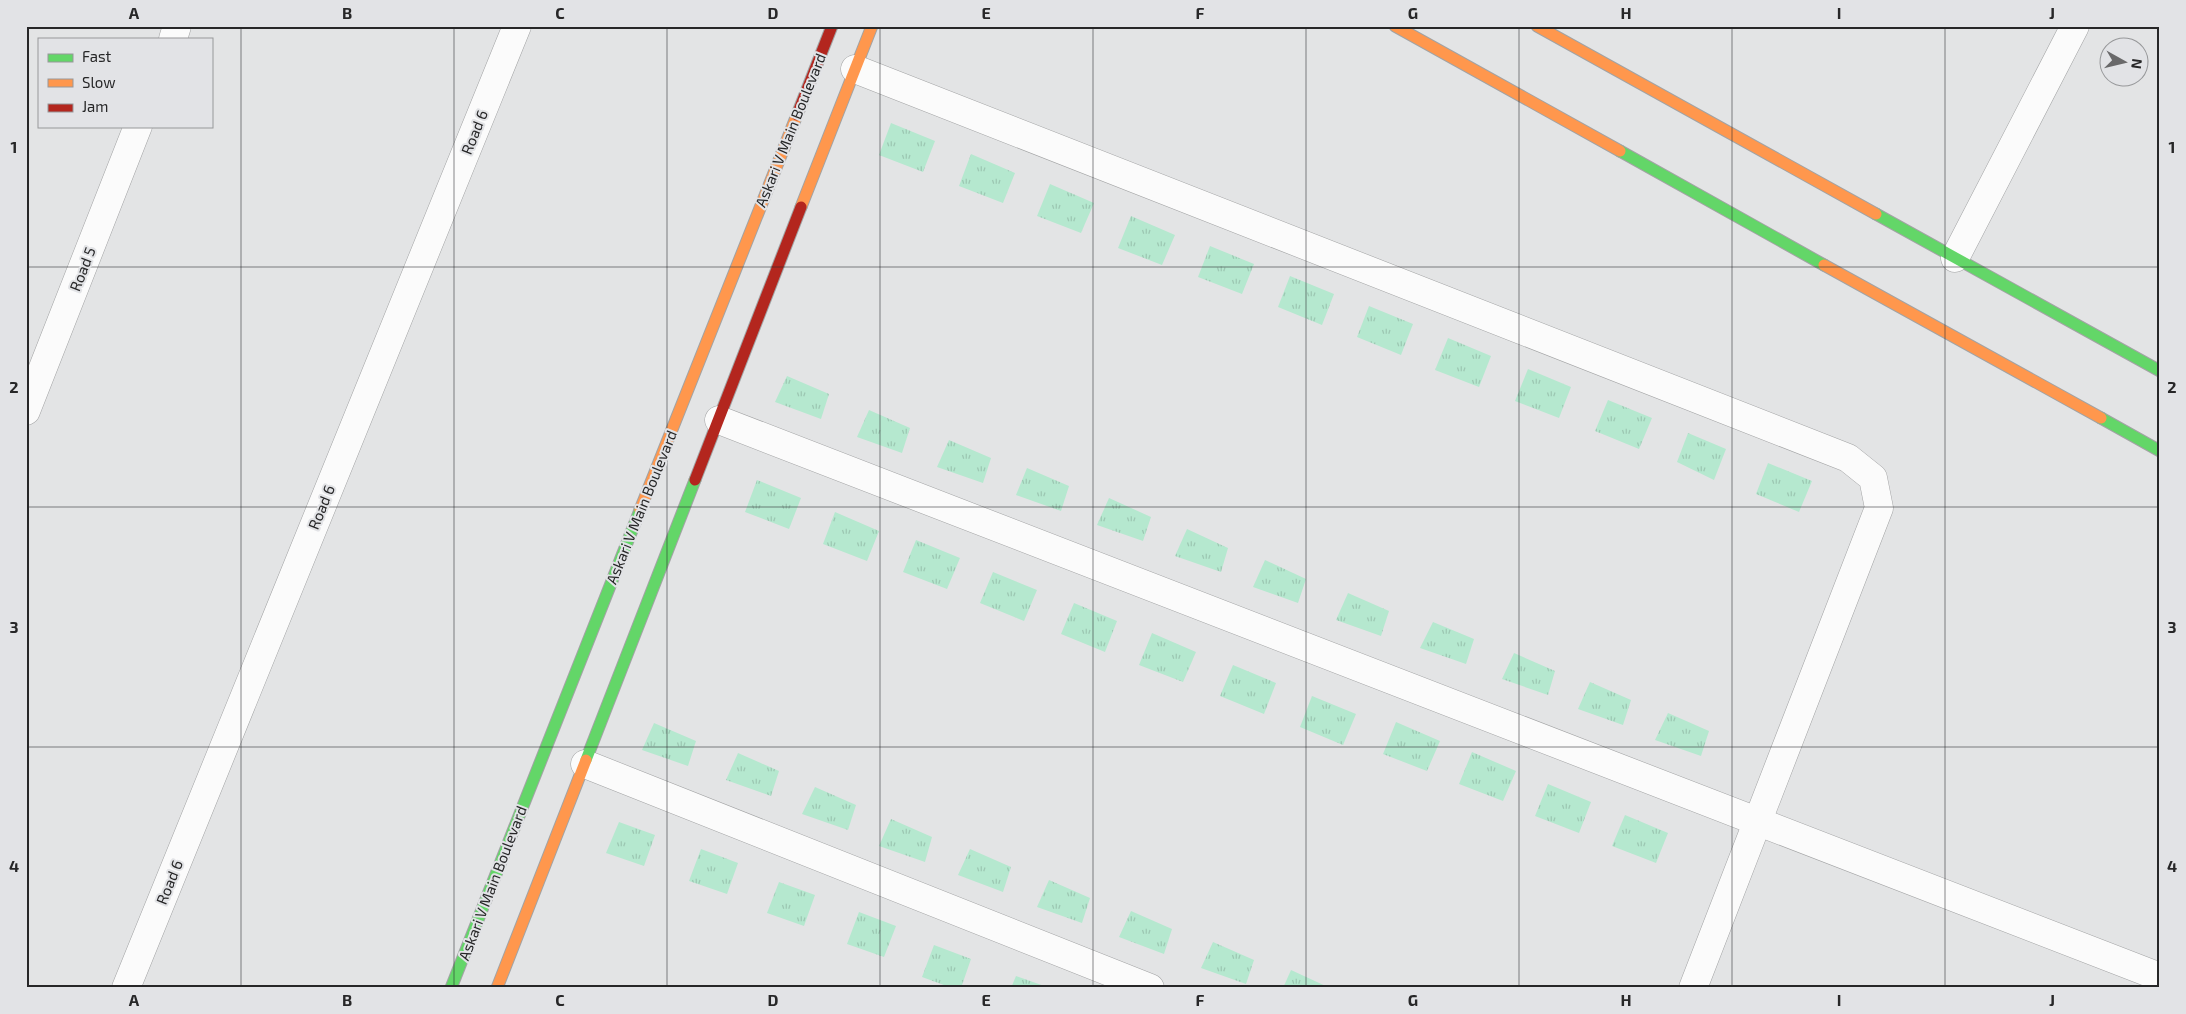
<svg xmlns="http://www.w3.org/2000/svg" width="2186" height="1014" font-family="'Exo 2',sans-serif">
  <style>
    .grass { fill: url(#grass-tufts) }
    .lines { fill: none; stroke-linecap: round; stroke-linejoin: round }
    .street-casing { stroke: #a2a3a4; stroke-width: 29 }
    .fast-casing { stroke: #a2a3a4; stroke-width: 13 }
    .slow-casing { stroke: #a2a3a4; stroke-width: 13 }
    .jam-casing { stroke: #a2a3a4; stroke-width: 13 }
    .street { stroke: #fbfbfb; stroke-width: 28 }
    .fast { stroke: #63d668; stroke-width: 11 }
    .slow { stroke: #ff974d; stroke-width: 11 }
    .jam { stroke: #b3261e; stroke-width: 11 }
    .grid { fill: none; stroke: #272728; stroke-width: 1; stroke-opacity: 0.55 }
    .labels { text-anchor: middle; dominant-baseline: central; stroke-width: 4; stroke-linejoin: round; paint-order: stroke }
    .street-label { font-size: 15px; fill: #272728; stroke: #e2e3e6 }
    .neatline { fill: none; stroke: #272728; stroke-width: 2 }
    .grid-label { font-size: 16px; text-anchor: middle; font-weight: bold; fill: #272728 }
  </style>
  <defs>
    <pattern id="grass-tufts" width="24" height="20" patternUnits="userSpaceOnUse" patternTransform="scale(1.25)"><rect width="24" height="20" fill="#b5e8cf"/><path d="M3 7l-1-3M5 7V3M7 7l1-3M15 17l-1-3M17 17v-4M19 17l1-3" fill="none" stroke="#9cc7b2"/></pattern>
  </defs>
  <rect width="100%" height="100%" fill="#e3e4e5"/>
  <!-- grass -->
  <g class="grass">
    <path d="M891,123l44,18 -12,31 -44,-17z"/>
    <path d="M971,154l44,19 -12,30 -44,-17z"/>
    <path d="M1050,184l44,19 -13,30 -44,-17z"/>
    <path d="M1131,216l44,19 -13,30 -44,-17z"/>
    <path d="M1210,246l44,18 -12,30 -44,-17z"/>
    <path d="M1290,276l44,18 -12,31 -44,-18z"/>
    <path d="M1369,306l44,18 -12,31 -44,-18z"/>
    <path d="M1448,338l43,18 -12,31 -44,-17z"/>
    <path d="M1528,369l43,18 -12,31 -44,-17z"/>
    <path d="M787,376l42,18 -8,25 -46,-17z"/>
    <path d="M1608,400l44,18 -13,31 -44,-18z"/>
    <path d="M869,410l41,18 -8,25 -45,-16z"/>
    <path d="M1688,433l38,16 -12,31 -37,-18z"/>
    <path d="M949,440l42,18 -8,25 -46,-16z"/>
    <path d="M1768,463l44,18 -13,31 -43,-18z"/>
    <path d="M1027,468l42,18 -8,25 -45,-16z"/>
    <path d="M757,480l44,18 -12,31 -44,-17z"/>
    <path d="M1109,498l42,19 -8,24 -46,-16z"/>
    <path d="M835,512l44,19 -12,30 -44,-17z"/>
    <path d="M1187,529l41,19 -7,24 -46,-16z"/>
    <path d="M916,540l44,18 -13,31 -44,-17z"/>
    <path d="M1265,560l41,19 -8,24 -45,-16z"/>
    <path d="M993,572l44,18 -13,31 -44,-18z"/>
    <path d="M1348,593l41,18 -8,25 -45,-16z"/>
    <path d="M1074,603l43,18 -12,31 -44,-18z"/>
    <path d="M1433,622l41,17 -8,25 -46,-16z"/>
    <path d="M1152,633l44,19 -13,30 -44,-17z"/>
    <path d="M1514,653l41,18 -7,24 -46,-16z"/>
    <path d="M1233,665l43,18 -12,31 -44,-18z"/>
    <path d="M1590,682l41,18 -8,25 -45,-16z"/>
    <path d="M1312,696l44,18 -13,31 -43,-18z"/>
    <path d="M1668,713l41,18 -8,25 -46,-16z"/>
    <path d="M1396,722l44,19 -13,30 -44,-17z"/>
    <path d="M654,723l42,18 -8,25 -46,-16z"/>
    <path d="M1472,752l44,19 -13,30 -44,-17z"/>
    <path d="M738,753l41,18 -8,25 -45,-16z"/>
    <path d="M1548,784l43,18 -12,31 -44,-17z"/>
    <path d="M815,787l41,18 -8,25 -46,-16z"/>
    <path d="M1625,815l43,18 -12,30 -44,-17z"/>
    <path d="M891,819l41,18 -7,25 -46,-16z"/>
    <path d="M619,822l36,13 -11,31 -38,-13z"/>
    <path d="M701,849l37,14 -11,31 -38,-13z"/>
    <path d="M970,849l41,18 -8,25 -45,-17z"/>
    <path d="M1049,880l41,18 -8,25 -45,-16z"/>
    <path d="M779,882l36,13 -11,31 -37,-13z"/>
    <path d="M1131,911l41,18 -8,25 -45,-17z"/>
    <path d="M859,912l37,14 -12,31 -37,-13z"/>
    <path d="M1213,942l41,18 -8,24 -45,-16z"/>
    <path d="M934,945l37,14 -10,29h-9l-30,-11z"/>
    <path d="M1291,970l39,18h-47z"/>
    <path d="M1016,976l34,12h-39z"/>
  </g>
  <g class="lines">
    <defs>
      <g id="street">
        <path d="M173,39l4,-13"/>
        <path d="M855,69l993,389 25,20 6,30 -186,480"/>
        <path d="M1955,258l120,-232"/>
        <path d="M26,411l112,-285"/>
        <path d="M719,420l1441,557"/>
        <path d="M585,764l565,224"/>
        <path d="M126,988l391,-962"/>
      </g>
      <g id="fast">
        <path d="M1620,151l204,114"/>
        <path d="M1876,214l284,157"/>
        <path d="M2101,418l59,33"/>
        <path d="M586,760l109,-280"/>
        <path d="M451,988l189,-478"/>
      </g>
      <g id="slow">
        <path d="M1395,26l225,125"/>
        <path d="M1537,26l339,188"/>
        <path d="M801,207l71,-181"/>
        <path d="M1824,265l277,153"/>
        <path d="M640,510l157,-395"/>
        <path d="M497,988l89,-228"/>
      </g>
      <g id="jam">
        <path d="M797,115l35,-89"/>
        <path d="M695,480l106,-273"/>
      </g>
    </defs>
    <!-- street casing -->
    <use href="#street" class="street-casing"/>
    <!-- fast casing -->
    <use href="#fast" class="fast-casing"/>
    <!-- slow casing -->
    <use href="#slow" class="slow-casing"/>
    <!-- jam casing -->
    <use href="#jam" class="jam-casing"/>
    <!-- street -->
    <use href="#street" class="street"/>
    <!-- fast -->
    <use href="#fast" class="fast"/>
    <!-- slow -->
    <use href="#slow" class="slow"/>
    <!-- jam -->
    <use href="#jam" class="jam"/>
  </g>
  <!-- grid -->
  <path class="grid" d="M241,26v962M454,26v962M667,26v962M880,26v962M1093,26v962M1306,26v962M1519,26v962M1732,26v962M1945,26v962M26,267h2134M26,507h2134M26,747h2134"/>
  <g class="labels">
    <!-- street labels -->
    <g class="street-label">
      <text transform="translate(790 130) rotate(-68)">Askari V Main Boulevard</text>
      <text transform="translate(474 132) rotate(-68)">Road 6</text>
      <text transform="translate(82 269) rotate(-69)">Road 5</text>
      <text transform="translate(321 507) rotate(-68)">Road 6</text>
      <text transform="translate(641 507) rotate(-68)">Askari V Main Boulevard</text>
      <text transform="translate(169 882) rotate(-68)">Road 6</text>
      <text transform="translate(492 883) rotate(-69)">Askari V Main Boulevard</text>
    </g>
  </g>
  <!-- border -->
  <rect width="2186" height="1014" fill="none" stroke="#e2e3e6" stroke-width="55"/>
  <!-- legend -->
  <rect x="38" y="38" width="175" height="90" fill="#e2e3e6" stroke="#97989a"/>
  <rect x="48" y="54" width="25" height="8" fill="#63d668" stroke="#97989a"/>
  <text x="82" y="62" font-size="15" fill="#272728">Fast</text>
  <rect x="48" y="79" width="25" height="8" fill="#ff974d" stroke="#97989a"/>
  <text x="82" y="88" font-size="15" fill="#272728">Slow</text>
  <rect x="48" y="104" width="25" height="8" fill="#b3261e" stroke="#97989a"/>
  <text x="82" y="112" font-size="15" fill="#272728">Jam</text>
  <!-- north arrow -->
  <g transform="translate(2124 62) rotate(98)"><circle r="24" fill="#e2e3e6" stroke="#97989a"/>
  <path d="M0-4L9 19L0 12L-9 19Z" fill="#69696a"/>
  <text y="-8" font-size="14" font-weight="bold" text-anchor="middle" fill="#272728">N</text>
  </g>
  <rect x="28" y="28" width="2130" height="958" class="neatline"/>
  <g class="grid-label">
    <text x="134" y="19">A</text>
    <text x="347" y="19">B</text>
    <text x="560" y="19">C</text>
    <text x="773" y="19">D</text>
    <text x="986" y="19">E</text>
    <text x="1200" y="19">F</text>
    <text x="1413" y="19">G</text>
    <text x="1626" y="19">H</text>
    <text x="1839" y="19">I</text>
    <text x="2052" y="19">J</text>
    <text x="14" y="153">1</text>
    <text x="2172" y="153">1</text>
    <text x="14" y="393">2</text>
    <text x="2172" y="393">2</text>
    <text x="14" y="633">3</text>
    <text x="2172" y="633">3</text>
    <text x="14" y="872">4</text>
    <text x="2172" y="872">4</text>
    <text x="134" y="1006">A</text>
    <text x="347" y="1006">B</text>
    <text x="560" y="1006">C</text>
    <text x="773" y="1006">D</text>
    <text x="986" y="1006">E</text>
    <text x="1200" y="1006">F</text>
    <text x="1413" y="1006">G</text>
    <text x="1626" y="1006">H</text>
    <text x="1839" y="1006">I</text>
    <text x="2052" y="1006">J</text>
  </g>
</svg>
